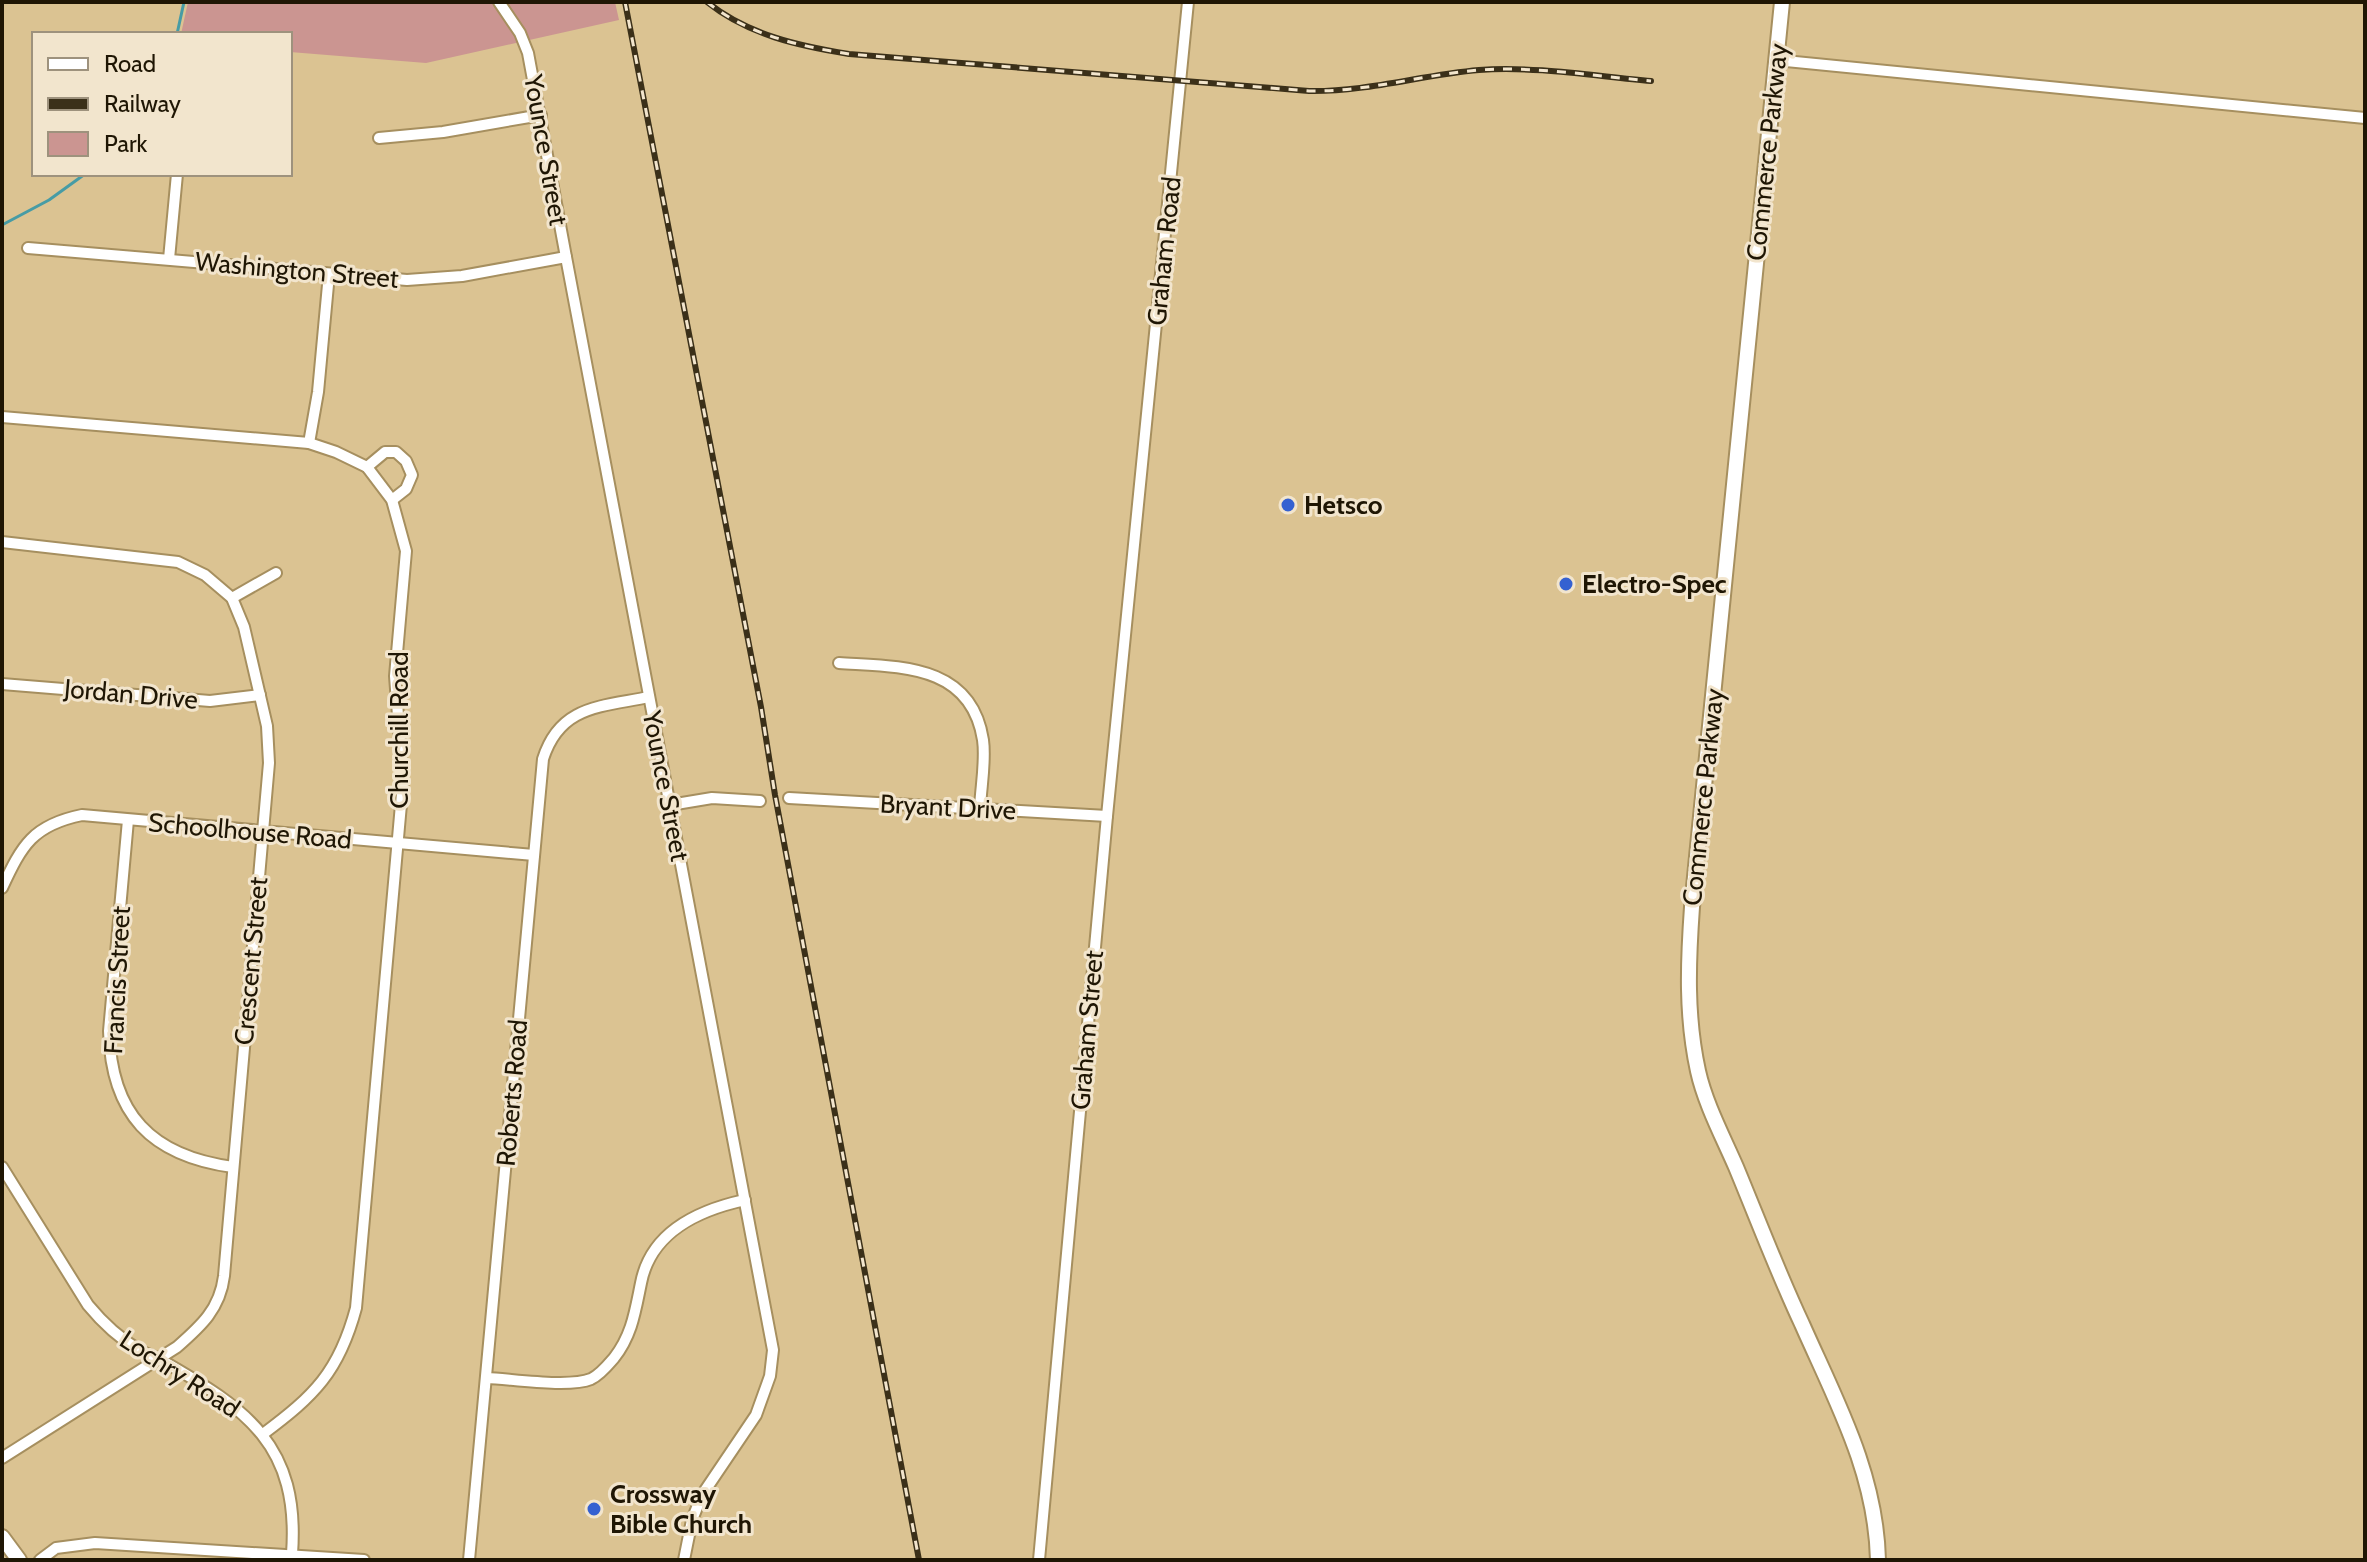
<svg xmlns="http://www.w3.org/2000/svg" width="2367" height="1562" font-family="Cabin,sans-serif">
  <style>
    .green { fill: #cb9591 }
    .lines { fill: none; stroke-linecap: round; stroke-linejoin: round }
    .stream { stroke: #479ca5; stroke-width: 3 }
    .street-casing { stroke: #a68f5f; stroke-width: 14 }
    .secondary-casing { stroke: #a68f5f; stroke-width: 18 }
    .street { stroke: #fff; stroke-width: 10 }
    .secondary { stroke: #fff; stroke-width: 14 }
    .rail-casing { stroke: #3b3019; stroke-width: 6 }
    .rail { stroke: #f2e5cd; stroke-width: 3; stroke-dasharray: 9; stroke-linecap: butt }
    .poi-dot { fill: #3561d1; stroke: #f2e5cd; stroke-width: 3 }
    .labels { text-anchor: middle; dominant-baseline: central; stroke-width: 6; stroke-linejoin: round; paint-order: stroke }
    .street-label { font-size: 26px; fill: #1f1604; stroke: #f2e5cd }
    .poi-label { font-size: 26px; font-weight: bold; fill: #1f1604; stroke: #f2e5cd; text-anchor: start }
  </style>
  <rect width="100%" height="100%" fill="#dbc392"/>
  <!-- green -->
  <path class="green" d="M188,2h427l4,18 -193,43 -136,-11v-18h-109z"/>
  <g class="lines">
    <!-- stream -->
    <g class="stream">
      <path d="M177,34l7,-32"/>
      <path d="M2,225l47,-25 36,-26"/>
    </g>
    <defs>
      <g id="street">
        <path d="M499,2l21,31 8,20 38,204 207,1093 -3,26 -14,39 -54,80 -10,25 -8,40"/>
        <path d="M1775,60l590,58"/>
        <path d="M379,138l64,-6 98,-17"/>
        <path d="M28,248l379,32 55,-4 104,-19"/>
        <path d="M169,259l8,-85"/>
        <path d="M2,417l307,26 27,9 31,15 25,33 14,51 -11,125 8,106 -47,526c-17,64 -42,88 -93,126"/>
        <path d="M309,443l9,-51 11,-118"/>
        <path d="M367,467l18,-15h11l10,9 6,14 -6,14 -14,11"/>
        <path d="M2,542l176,20 27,13 27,23 12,29 23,99 2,37 -45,513c-4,33 -23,50 -47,71l-175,111"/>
        <path d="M232,598l44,-25"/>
        <path d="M839,663c59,4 132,0 144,77 3,21 -2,46 -3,68"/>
        <path d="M2,684l208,17 50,-6"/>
        <path d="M789,798l318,18"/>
        <path d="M670,805l42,-7 48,3"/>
        <path d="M128,820l-19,211c2,83 42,125 124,136"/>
        <path d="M2,888c20,-43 31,-63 80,-73l452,40"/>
        <path d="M2,1167l86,138c14,17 31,33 51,45 7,4 15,6 22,10 86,49 139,85 131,194"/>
        <path d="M487,1378c25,1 82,10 104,1 9,-4 17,-14 23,-21 18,-23 21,-46 27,-75 10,-52 58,-73 104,-83"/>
        <path d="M40,1560l16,-12 39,-5 269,17"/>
        <path d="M469,1560l74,-801c17,-54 58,-52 106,-62"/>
        <path d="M1039,1560l68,-744 81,-814"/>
      </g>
      <g id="secondary">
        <path d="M1782,2l-90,905c-4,56 -6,109 6,164 7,32 25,66 38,96 22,53 42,106 66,157 34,77 74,149 76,236"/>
        <path d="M2,1537l17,23"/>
      </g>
    </defs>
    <!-- street casing -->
    <use href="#street" class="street-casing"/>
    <!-- secondary casing -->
    <use href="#secondary" class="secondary-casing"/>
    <!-- street -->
    <use href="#street" class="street"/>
    <!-- secondary -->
    <use href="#secondary" class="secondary"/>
    <defs>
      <g id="rail">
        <path d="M625,2l136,705 14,88 144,765"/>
        <path d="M707,2c41,33 92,44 142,52l460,37c58,1 112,-16 170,-21 56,-4 115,6 172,11"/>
      </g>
    </defs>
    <!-- rail casing -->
    <use href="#rail" class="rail-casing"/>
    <!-- rail -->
    <use href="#rail" class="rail"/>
  </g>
  <!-- markers -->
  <g class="poi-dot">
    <circle cx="1288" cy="505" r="8"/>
    <circle cx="1566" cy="584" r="8"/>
    <circle cx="594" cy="1509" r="8"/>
  </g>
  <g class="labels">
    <!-- street labels -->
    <g class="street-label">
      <text transform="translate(546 150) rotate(80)">Younce Street</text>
      <text transform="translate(1767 152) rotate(-84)">Commerce Parkway</text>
      <text transform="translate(1164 251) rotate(-84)">Graham Road</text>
      <text transform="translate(297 270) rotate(5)">Washington Street</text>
      <text transform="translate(131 694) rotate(5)">Jordan Drive</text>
      <text transform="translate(399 730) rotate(-90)">Churchill Road</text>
      <text transform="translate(666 786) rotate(79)">Younce Street</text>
      <text transform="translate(1703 797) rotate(-84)">Commerce Parkway</text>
      <text transform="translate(948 807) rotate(3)">Bryant Drive</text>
      <text transform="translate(250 831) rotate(5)">Schoolhouse Road</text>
      <text transform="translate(251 961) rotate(-85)">Crescent Street</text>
      <text transform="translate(117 980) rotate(-87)">Francis Street</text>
      <text transform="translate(1087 1030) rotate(-85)">Graham Street</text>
      <text transform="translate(512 1093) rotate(-85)">Roberts Road</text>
      <text transform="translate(180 1374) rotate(33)">Lochry Road</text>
    </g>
    <!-- poi labels -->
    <g class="poi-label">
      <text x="1304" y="505">Hetsco</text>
      <text x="1582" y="584">Electro-Spec</text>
      <text x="610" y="1494">Crossway<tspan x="610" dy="30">Bible Church</tspan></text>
    </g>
  </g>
  <!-- border -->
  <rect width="2367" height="1562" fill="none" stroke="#1f1604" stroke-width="8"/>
  <!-- legend -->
  <rect x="32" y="32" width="260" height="144" fill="#f2e5cd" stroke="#9e927d" stroke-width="2"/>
  <rect x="48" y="58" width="40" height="12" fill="#ffffff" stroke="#9e927d" stroke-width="2"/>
  <text x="104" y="72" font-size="24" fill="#1f1604">Road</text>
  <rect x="48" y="98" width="40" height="12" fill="#3b3019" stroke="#9e927d" stroke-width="2"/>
  <text x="104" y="112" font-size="24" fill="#1f1604">Railway</text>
  <rect x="48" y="132" width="40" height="24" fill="#cb9591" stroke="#9e927d" stroke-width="2"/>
  <text x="104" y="152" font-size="24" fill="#1f1604">Park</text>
</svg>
